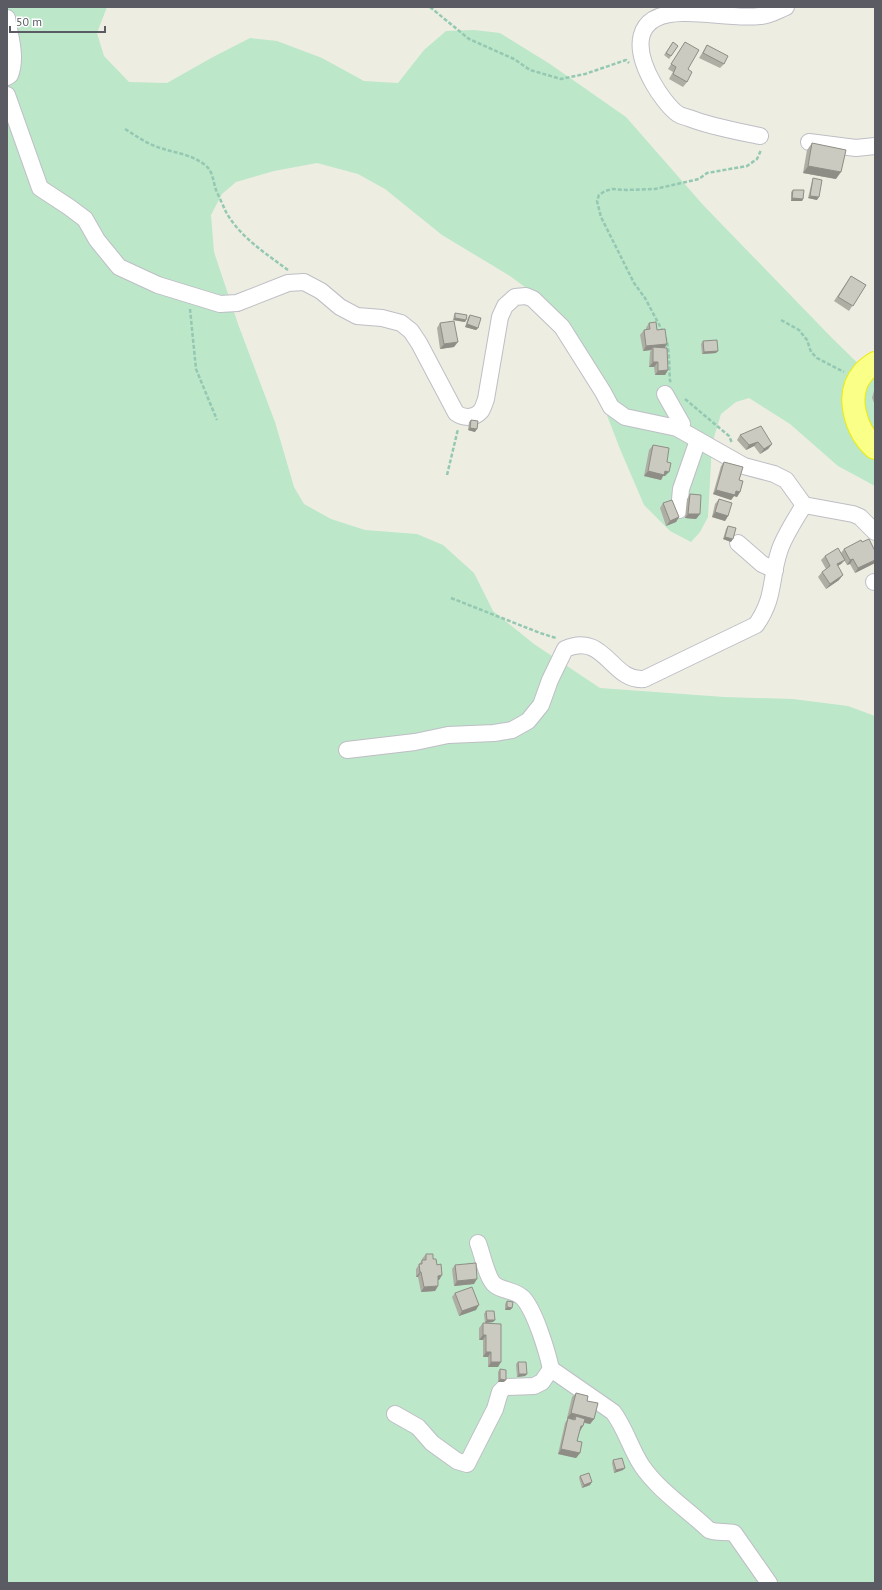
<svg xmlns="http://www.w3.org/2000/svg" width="882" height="1590" font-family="'PT Sans',sans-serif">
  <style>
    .green { fill: #bce7c9 }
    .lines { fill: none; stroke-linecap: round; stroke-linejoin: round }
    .minor-casing { stroke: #bebec6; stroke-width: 18 }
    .highway-casing { stroke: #efed00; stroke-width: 24 }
    .path { stroke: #94c8b3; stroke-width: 2.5; stroke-dasharray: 4 2; stroke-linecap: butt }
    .minor { stroke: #fff; stroke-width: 16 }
    .highway { stroke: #f9ff87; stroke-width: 22 }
    .wall { fill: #afaea5 }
    .shaded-wall { fill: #8e8d86 }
    .building { fill: #cbcac0; stroke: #8e8d86 }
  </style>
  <rect width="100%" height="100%" fill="#edeee1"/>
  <!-- green -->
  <path class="green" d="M7,7h100l-10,26 7,23 25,26 38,1 46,-26 37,-19 27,3 45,17 42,23 34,2 26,-33 22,-19 28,-1 26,3 50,31 76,53 78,89 128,132 43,42v106l-37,-20 -48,-42 -41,-26 -13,4 -15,12 -9,30 -4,73 -8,15 -9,10 -21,-11 -26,-26 -24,-56 -44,-114 -24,-28 -42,-31 -68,-41 -57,-46 -27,-15 -41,-11 -43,8 -38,11 -14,12 -11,21 3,37 24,72 37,98 19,65 10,17 27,15 34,11 52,4 26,11 31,28 19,38 41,33 66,44 124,9 69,2 55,7 27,10v867h-868z"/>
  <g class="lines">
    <defs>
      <g id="minor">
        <path d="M7,18c3,19 10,39 3,57l-3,2"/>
        <path d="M7,95l33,93 29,19 16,12 12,21 22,27 39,18 62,19 17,-1 51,-20 16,-1 17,9 19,16 17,9 25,2 19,5 10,8 8,12 37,70c7,5 18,6 25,-2 2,-3 4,-9 5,-12l14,-82 5,-11 10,-9 11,-1 7,3 29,28 41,65 8,15 14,10 52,11 67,38 30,8 12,6 18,25 49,9 7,3 15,15"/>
        <path d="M760,136c-24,-5 -48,-9 -71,-18 -3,-1 -8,-2 -11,-4 -9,-6 -20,-22 -25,-31 -19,-34 -21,-69 29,-70 26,-1 52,6 78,3 9,0 18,-6 26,-9"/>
        <path d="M809,142l47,6 19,-2"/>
        <path d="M665,394l17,30 -1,6"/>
        <path d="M679,510l2,-21 17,-49"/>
        <path d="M738,543l24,21 13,6"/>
        <path d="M874,582h1"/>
        <path d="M347,750l68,-8 33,-7 46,-2 18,-3 16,-9 13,-16 9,-25 15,-31c40,-18 46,33 79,30l112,-54c19,-27 14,-45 23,-73 4,-14 17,-34 25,-47"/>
        <path d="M478,1243c4,10 9,36 17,42 8,6 20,5 28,13 12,13 24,53 28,71l62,43c12,15 18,38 29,54 17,25 45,43 67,64 8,3 16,1 25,3l35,50"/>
        <path d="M395,1414l23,13 14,16 25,18 10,3 28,-55 5,-17 5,-5 29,-1 8,-4 9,-13"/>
      </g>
      <path id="highway" d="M875,363c-4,3 -9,6 -12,10 -19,22 -7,58 12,75"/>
    </defs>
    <!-- minor casing -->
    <use href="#minor" class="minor-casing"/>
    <!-- highway casing -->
    <use href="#highway" class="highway-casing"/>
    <!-- path -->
    <g class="path">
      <path d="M430,7l39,32 45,20 16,11 31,9 24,-5 41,-14 3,3"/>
      <path d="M125,129c10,6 19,13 30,17 17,7 35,7 50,19 8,6 8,16 11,25 3,7 7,15 10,22 14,25 39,41 62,58"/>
      <path d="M190,309l6,60 21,51"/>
      <path d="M781,320l18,10 8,10 4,12 6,6 27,14"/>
      <path d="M663,332l-18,-34 -11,-15 -33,-66 -4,-16 2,-6 6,-4 7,-2 14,1 29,-1 44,-10 8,-6 40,-7 10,-7 4,-9"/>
      <path d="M665,337c5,9 4,32 5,44l2,1"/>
      <path d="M685,399l44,37 3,7"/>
      <path d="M447,475l11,-46"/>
      <path d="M451,598l89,35 16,5"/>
    </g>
    <!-- minor -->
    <use href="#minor" class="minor"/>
    <!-- highway -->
    <use href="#highway" class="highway"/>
  </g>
  <!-- wall -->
  <g class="wall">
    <path d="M673,42l5,4 -9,13 -5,-4z"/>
    <path d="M685,42l3,27 -1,13 -4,5 -14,-8 4,-7 -5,-3z"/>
    <path d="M707,45l17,19 -4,4 -21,-10z"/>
    <path d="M812,143l24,36 -33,-6 4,-23z"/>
    <path d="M813,178l4,22 -9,-2 4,-17z"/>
    <path d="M793,190l10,9 -1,2h-11v-9z"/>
    <path d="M851,276l15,9 -17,26 -15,-10z"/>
    <path d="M455,313l11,7 -1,2 -12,-2 1,-5z"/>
    <path d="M470,315l8,13 -2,2 -11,-3 3,-10z"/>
    <path d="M440,323l14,24 -14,2 -3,-21z"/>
    <path d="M649,323l8,7 8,18 3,22 -3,5h-10l-1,-8h-5l1,-15 1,-2 -8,1 -3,-16 4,-5h2v-2z"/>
    <path d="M703,341l13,12 -14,1 -1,-10z"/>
    <path d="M875,387v18l-3,-7z"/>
    <path d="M471,420l4,12 -7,-2 1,-8z"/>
    <path d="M740,435l32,9 -4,5 -8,5 -6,-8 -8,4 -9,-10z"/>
    <path d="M653,445l14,17 -2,14h-2l-2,4 -17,-4 5,-26z"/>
    <path d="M724,462l15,18 1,12 -3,5 -3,-1 -3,4 -18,-6 8,-28z"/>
    <path d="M690,494l10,20 -4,5 -11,-1 2,-19z"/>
    <path d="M719,499l9,17 -3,5 -13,-4 3,-13z"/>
    <path d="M663,503l16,14 -3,5 -10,4 -6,-18z"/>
    <path d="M728,526l3,16 -8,-3 3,-10z"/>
    <path d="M862,542l13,9v12l-20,10 -5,-9 -3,1 -3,-5 -3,4 -3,2 1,14 -13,9 -8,-12 4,-5 4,-3 -5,-9 4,-4 16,-3 3,-4z"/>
    <path d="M426,1254l7,5 9,16 -3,5h-1v6l-3,5 -14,1 -3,-15h-2v-8l6,-9v-1z"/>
    <path d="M455,1265l19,19 -20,2 -2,-17z"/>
    <path d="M455,1293l21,17 -17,6 -7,-19z"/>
    <path d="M507,1301l5,7 -2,2h-5v-6z"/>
    <path d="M486,1311l9,9 -2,2 -8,1 -1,-9z"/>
    <path d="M483,1323l15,44h-10v-10h-5v-17h-4v-12z"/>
    <path d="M518,1362l9,12 -2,2 -8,1 -1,-13z"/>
    <path d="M500,1369l4,13h-6v-10z"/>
    <path d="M576,1393l11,8 7,18 -4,5 -6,-1 -4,8 -3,10 3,12 -4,5 -18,-4 7,-31 3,-5h-1l5,-21z"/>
    <path d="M613,1460l10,10 -9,3 -2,-10z"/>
    <path d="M580,1476l10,9 -8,3 -3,-10z"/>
  </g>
  <!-- shaded-wall -->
  <g class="shaded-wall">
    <path d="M808,166l33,6 -5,7 -33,-6z"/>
    <path d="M810,196l9,1 -2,3 -9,-2z"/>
    <path d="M792,198l11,1 -1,2h-11z"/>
    <path d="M455,318l11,2 -1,2 -12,-2z"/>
    <path d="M467,324l11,4 -2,2 -11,-3z"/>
    <path d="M458,342l-4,5 -14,2 4,-5z"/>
    <path d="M667,344l-3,5 -11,-2 -2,3 -8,1 3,-5z"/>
    <path d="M718,351l-2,2 -14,1 2,-2z"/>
    <path d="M653,362h5l-4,5h-5z"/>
    <path d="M668,370l-3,5h-10l3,-4z"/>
    <path d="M470,428l7,1 -2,3 -7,-2z"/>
    <path d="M758,442l-4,4 -8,4 3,-5z"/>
    <path d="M772,444l-4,5 -8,5 4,-5z"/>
    <path d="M648,471h17l4,1 -4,4h-2l-2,4 -17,-4z"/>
    <path d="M716,490l20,1 4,1 -3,5 -3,-1 -3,4 -18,-6z"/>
    <path d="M715,512l13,4 -3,5 -13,-4z"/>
    <path d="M688,514h12l-4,5 -11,-1z"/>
    <path d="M679,517l-3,5 -10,4 4,-5z"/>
    <path d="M725,537l8,2 -2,3 -8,-3z"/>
    <path d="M853,559l-3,5 -3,1 3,-5z"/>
    <path d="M845,560l-4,4 -8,4 4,-4z"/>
    <path d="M875,560v3l-20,10 3,-5z"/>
    <path d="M843,575l-4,5 -13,9 4,-5z"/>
    <path d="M420,1272h1l-3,5h-2z"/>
    <path d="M442,1275l-3,5h-5l4,-4z"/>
    <path d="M477,1279l-3,5 -20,2 3,-5z"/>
    <path d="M438,1286l-3,5 -14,1 3,-5z"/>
    <path d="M479,1305l-3,5 -17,6 3,-5z"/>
    <path d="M507,1307l5,1 -2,2h-5z"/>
    <path d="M487,1320h8l-2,2 -8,1z"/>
    <path d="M483,1335h3l-3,5h-4z"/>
    <path d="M486,1352h5l-3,5h-5z"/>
    <path d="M491,1362h10l-3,5h-10z"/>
    <path d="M519,1374h8l-2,2 -8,1z"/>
    <path d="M500,1379l6,1 -2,2h-6z"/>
    <path d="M571,1413l23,6 -4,5 -15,-4 1,-4 -3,4 -6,-2z"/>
    <path d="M581,1426h2l-3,5 -3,-1z"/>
    <path d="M561,1449l19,4 -4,5 -18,-4z"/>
    <path d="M625,1468l-2,2 -9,3 2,-3z"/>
    <path d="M592,1482l-2,3 -8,3 2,-3z"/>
  </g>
  <!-- building -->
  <g class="building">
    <path d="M673,42l5,4 -7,10 -5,-3z"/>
    <path d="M685,42l14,8 -11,19 4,3 -5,10 -14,-8 3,-7 -5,-3z"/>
    <path d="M707,45l21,11 -4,8 -21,-11z"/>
    <path d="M812,143l34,7 -5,22 -33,-6z"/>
    <path d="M813,178l9,2 -3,17 -9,-1z"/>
    <path d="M793,190h11l-1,9 -11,-1z"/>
    <path d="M851,276l15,9 -13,21 -15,-9z"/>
    <path d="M455,313l12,2 -1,5 -11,-2z"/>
    <path d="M470,315l11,3 -3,10 -11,-4z"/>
    <path d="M454,321l4,21 -14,2 -4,-21z"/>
    <path d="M656,322l1,8 8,-1 2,15 -21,2 -2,-16 6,-1 -1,-6z"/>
    <path d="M717,340l1,11 -14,1 -1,-11z"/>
    <path d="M653,347l14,1 1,22 -10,1v-9h-5z"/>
    <path d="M471,420l7,1 -1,8 -7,-1z"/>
    <path d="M761,426l11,18 -8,5 -6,-7 -9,3 -9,-10z"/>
    <path d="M653,445l16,3 -2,14 4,1 -2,9 -4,-1 -1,4 -16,-4z"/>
    <path d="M724,462l19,5 -4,13 4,1 -3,11 -4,-1 -1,4 -19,-5z"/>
    <path d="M690,494l11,1 -1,19h-12z"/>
    <path d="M719,499l13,4 -4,13 -13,-4z"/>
    <path d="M672,500l7,17 -9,4 -7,-18z"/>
    <path d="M728,526l8,2 -3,11 -8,-2z"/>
    <path d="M869,539l6,12v9l-17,8 -5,-9 -3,1 -6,-11 17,-9 1,2z"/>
    <path d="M838,548l7,12 -8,4 6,11 -13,9 -8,-12 8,-6 -5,-10z"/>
    <path d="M426,1254h7v5h3l1,6 4,-1 1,11 -4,1v10l-14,1 -3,-15h-1l-1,-8h3v-4h4z"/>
    <path d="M476,1263l1,16 -20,2 -2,-16z"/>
    <path d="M472,1287l7,18 -17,6 -7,-18z"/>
    <path d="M507,1301l6,1 -1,6 -5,-1z"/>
    <path d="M486,1311h8l1,9h-8z"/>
    <path d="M483,1323l18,1v38h-10v-10h-5v-17h-3z"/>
    <path d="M518,1362h8l1,12h-8z"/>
    <path d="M500,1369l6,1v10l-6,-1z"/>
    <path d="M576,1393l12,3 -1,5 11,2 -4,16 -23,-6z"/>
    <path d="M576,1416l9,3 -2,7h-2l-4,15 5,1 -2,11 -19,-4 7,-31 7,2z"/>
    <path d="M622,1458l3,10 -9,2 -3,-10z"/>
    <path d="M589,1473l3,9 -8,3 -4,-9z"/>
  </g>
  <!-- border -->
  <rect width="882" height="1590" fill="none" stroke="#5a5b63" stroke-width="16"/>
  <!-- scale -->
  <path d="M10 26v6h95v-6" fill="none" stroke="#5a5b63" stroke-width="2"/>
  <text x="16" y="26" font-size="12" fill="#5a5b63" stroke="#ffffff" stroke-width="3" paint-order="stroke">50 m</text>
</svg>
